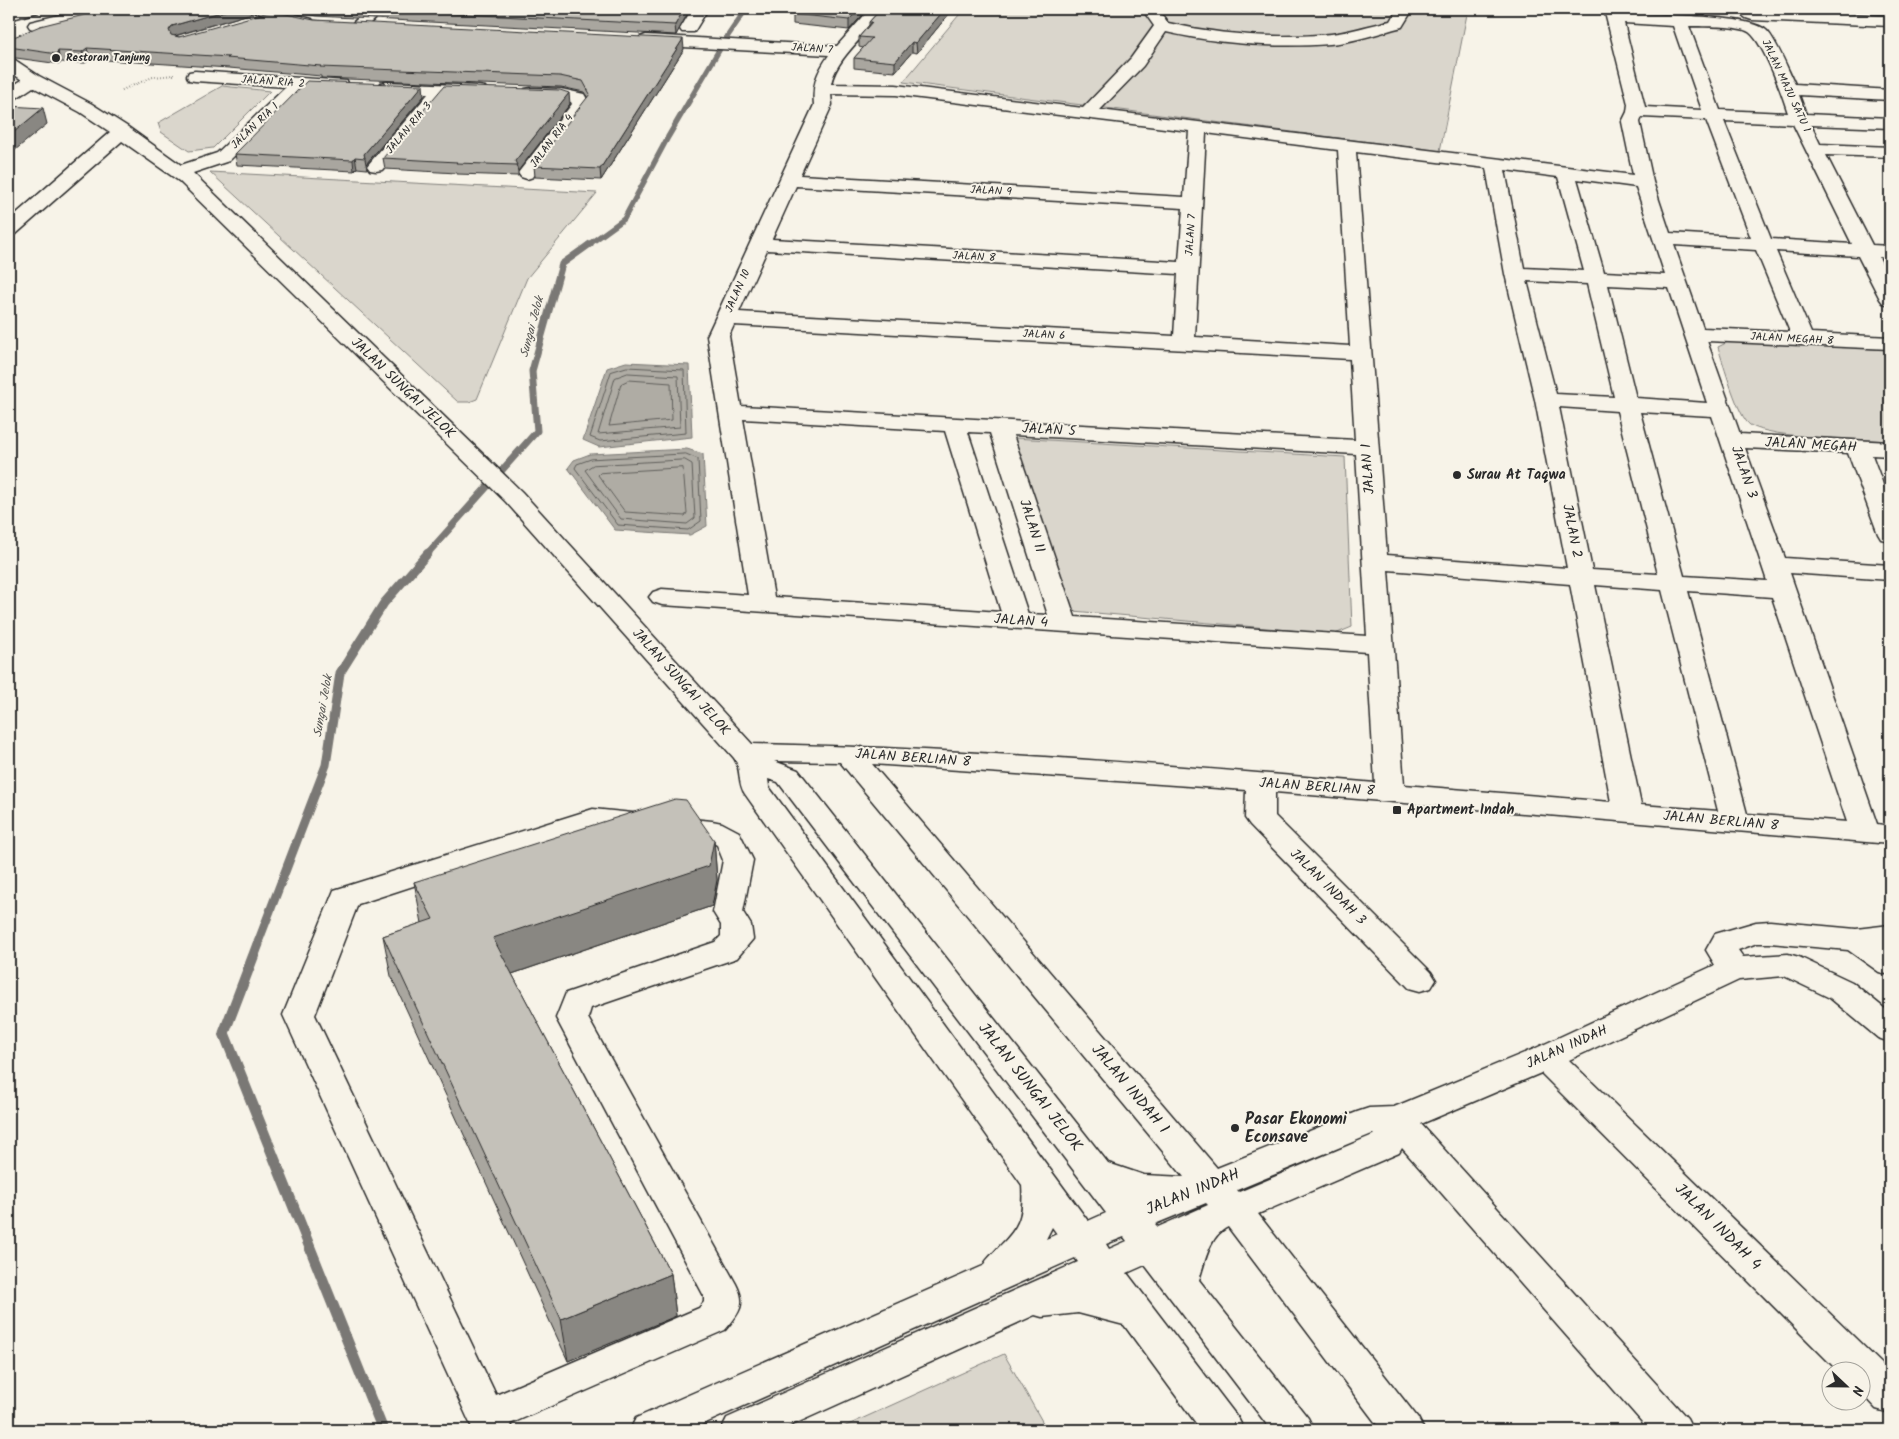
<svg xmlns="http://www.w3.org/2000/svg" width="1899" height="1439" font-family="Kalam,sans-serif">
  <style>
    .green { fill: #dad6cc; stroke: #82807c }
    .water { fill: #afaca4; stroke: #7a7874 }
    .lines { fill: none; stroke-linecap: round; stroke-linejoin: round }
    .shore { stroke: #605f5b; stroke-width: 1 }
    .stream-far3 { stroke: #7a7874; stroke-width: 5.5 }
    .stream-far2 { stroke: #7a7874; stroke-width: 7 }
    .stream-far1 { stroke: #7a7874; stroke-width: 9 }
    .stream { stroke: #7a7874; stroke-width: 11 }
    .minor-casing { stroke: #2b2b2b; stroke-width: 3 }
    .path { stroke: #2b2b2b; stroke-width: 2; stroke-dasharray: 0.5 2.5; stroke-linecap: butt }
    .minor { fill: #f7f3e8; fill-rule: evenodd }
    .wall { fill: #a9a69f; stroke: #2b2b2b }
    .shaded-wall { fill: #898782; stroke: #2b2b2b }
    .building { fill: #c4c1b9; stroke: #2b2b2b }
    .poi-dot { fill: #2b2b2b; stroke: #f7f3e8; stroke-width: 2 }
    .labels { text-anchor: middle; dominant-baseline: central; stroke-width: 4; stroke-linejoin: round; paint-order: stroke }
    .far-street-label { font-size: 11px; fill: #2b2b2b; stroke: #f7f3e8 }
    .far-poi-label { font-size: 11px; font-weight: bold; fill: #2b2b2b; stroke: #f7f3e8; text-anchor: start }
    .far-water-label { font-size: 12px; font-style: italic; fill: #53524f; stroke: #f7f3e8 }
    .street-label { font-size: 14px; fill: #2b2b2b; stroke: #f7f3e8 }
    .poi-label { font-size: 14px; font-weight: bold; fill: #2b2b2b; stroke: #f7f3e8; text-anchor: start }
    .near-street-label { font-size: 16px; fill: #2b2b2b; stroke: #f7f3e8 }
    .near-poi-label { font-size: 16px; font-weight: bold; fill: #2b2b2b; stroke: #f7f3e8; text-anchor: start }
  </style>
  <rect width="100%" height="100%" fill="#f7f3e8"/>
  <filter id="ink" filterUnits="userSpaceOnUse"><feTurbulence type="fractalNoise" baseFrequency=".02" numOctaves="2"/><feDisplacementMap in="SourceGraphic" scale="10" xChannelSelector="R" yChannelSelector="G"/><feConvolveMatrix kernelMatrix="1 2 1 2 8 2 1 2 1" color-interpolation-filters="sRGB"/></filter>
  <g filter="url(#ink)">
    <!-- green -->
    <g class="green">
      <path d="M964,9h504l-28,142 -537,-69z"/>
      <path d="M222,86l48,5 -57,57 -24,3 -28,-19 -3,-9z"/>
      <path d="M210,172l387,21 -70,85 -50,121 -8,3h-11z"/>
      <path d="M1732,340l158,10v91c-30,-2 -117,-2 -140,-16 -12,-8 -27,-62 -32,-78z"/>
      <path d="M1013,438l332,19 7,170 -17,7 -262,-23z"/>
      <path d="M1004,1354l43,76h-210z"/>
    </g>
    <!-- water -->
    <g class="water">
      <path d="M626,362l63,3 3,72 -93,10 -16,-7 24,-72z"/>
      <path d="M687,449l16,5 4,72 -17,9 -75,-5 -47,-62 6,-8 16,-6z"/>
    </g>
    <g class="lines">
      <!-- shore -->
      <g class="shore">
        <path d="M627,367l57,3 2,63 -86,8 -10,-4 21,-65z"/>
        <path d="M628,373l50,3 2,51 -82,7 17,-56z"/>
        <path d="M629,380l42,3 1,37 -63,6 12,-42z"/>
        <path d="M686,454l12,5 3,62 -13,9 -70,-5 -43,-57 2,-4 14,-5z"/>
        <path d="M685,460l7,4 3,54 -8,6 -66,-5 -36,-49 8,-5z"/>
        <path d="M683,468l4,45 -2,3 -60,-4 -27,-37 2,-2z"/>
      </g>
      <!-- stream-far3 -->
      <path class="stream-far3" d="M588,245l36,-26 44,-82 57,-97 21,-31"/>
      <!-- stream-far2 -->
      <path class="stream-far2" d="M427,554l110,-123 -5,-60 30,-107 28,-20"/>
      <!-- stream-far1 -->
      <path class="stream-far1" d="M257,945l69,-180 14,-92 44,-70 44,-50"/>
      <!-- stream -->
      <path class="stream" d="M258,944l-34,89 159,397"/>
      <defs>
        <g id="minor">
          <path d="M15,9h25l-2,3 -29,8v-10z"/>
          <path d="M84,9h27l-2,3 -73,18 -6,-2 -2,-3 2,-3z"/>
          <path d="M254,9h22l36,10 2,3 -2,3c-18,5 -40,-7 -56,-13z"/>
          <path d="M369,9h17l-23,20h-12l-2,-3z"/>
          <path d="M692,9h16l-14,23h-12l-2,-3z"/>
          <path d="M870,9h16c-16,23 -50,48 -55,75l65,1 187,23 48,-50 23,-32 -12,-17h16l10,14c52,12 109,16 163,11 19,-2 40,-9 59,-13l7,-12h16l-11,18c-23,6 -48,15 -72,17 -54,4 -111,0 -164,-12l-23,34 -43,44 533,65 -11,-53 5,-10 1,-8 -24,-95h16l1,5c29,1 127,0 145,16 9,7 23,42 29,54l95,6v10l-91,-5 7,19 84,4v10l-79,-3 9,19 70,3v10l-64,-2 46,90 18,1v12l-11,-1 11,23v25l-7,-2 -3,-4 -22,-43 -82,-5 35,82 79,4v12l-183,-8 33,93 150,8v14l-18,-1 18,48v38l-9,-2 -3,-5 -30,-81 -103,-5 40,110 105,7v15l-100,-7 87,251 13,2v18l-615,-52v24l156,156 5,8 -5,8 -11,3 -11,-3 -159,-163 -5,-7 1,-28 -374,-26 345,404 140,-56 12,-4 25,-1 140,-58 181,-84 -9,-15 9,-16 41,-12 14,-1 86,8 34,-4v22h-2l2,2v26l-11,-3 -31,-22 -78,-7h-13l-19,7 5,7 45,-3 11,3 53,25 38,31v29l-12,-4 -48,-40 -46,-22 -45,4 -170,80 321,312v41l-14,-4 -14,-15v-22h-23l-298,-299 -120,51 266,294 6,12h-44l-247,-282 -3,5 -141,61 160,204 6,12h-43l-153,-203c-19,9 -23,35 -29,53l109,138 6,12h-43l-126,-165 -18,8 111,145 6,12h-43l-77,-105 -46,-12 -36,4 -7,-2 -254,115h-60l6,-12 351,-156 -3,-4 -385,172h-60l6,-12 347,-152c4,-8 9,-11 15,-18 22,-21 26,-32 24,-63l-277,-391c-8,-11 -3,-25 -11,-36l-228,-256 -327,-321 -57,-40 -106,93 -7,2v-16l101,-88 -30,-20 -47,-25 -18,12 -6,1v-12l13,-8 -13,-9v-12l6,1 24,16 53,28 36,23 53,38 36,-12 69,-66 -91,-6 -6,-1 -2,-4 2,-4 6,-1 152,10 2,4 -2,4 -6,1 -37,-2 -75,73 -36,12 329,319 230,252c208,4 416,21 623,39l-8,-131 -705,-47 -9,-3 -4,-5 4,-5 9,-3 86,6 -41,-259 107,-231c-2,-21 3,-33 15,-50l-183,-10 -6,-2 -2,-3 2,-3 6,-2 191,11zM1624,23l49,3 29,84 -57,-3zM1689,26c16,1 44,-1 58,5 15,6 36,66 41,82l-68,-3zM831,94l65,1 293,36 -5,66 -384,-22 32,-70zM1642,117l64,3 45,118 -81,-5 -17,-51 -13,-60zM1724,121l69,3 59,120 -81,-5zM1206,133l132,17 12,196 -155,-9zM1356,152l130,16 19,106 30,126 32,168 -180,-13zM1505,170l53,7 26,94 -60,-3zM1577,179l59,8 29,88 -61,-3zM796,186l387,22 -4,54 -407,-23zM1674,245l82,5 34,82 -87,-4zM767,250l411,24 -4,62 -435,-24zM1527,281l60,3 27,113 -58,-3zM1608,285l61,3 38,115 -71,-5zM734,325l616,34 5,81 -614,-34 -12,-70zM1559,407l58,4 41,163 -66,-4zM1640,412l72,4 55,165 -83,-5zM743,419l202,12 56,181 -227,-15zM968,432l22,1 58,182 -20,-1zM1013,435l343,19 11,182 -292,-19zM1388,570l182,14 41,218 -207,-17zM1595,585l67,5 56,221 -77,-6zM1688,591l84,6 75,225 -100,-8zM774,761l66,1 344,415 -40,-2 -36,-12 -310,-393zM768,779l10,3 328,431 -18,8 -319,-434zM1372,1134h2l-1,1 -134,57 -2,-2zM1206,1203l2,2 -50,22 -3,-3zM1052,1227l5,7 -11,5zM1124,1237l3,4 -18,8 -3,-5z"/>
          <path d="M1734,9l156,7v10l-138,-6 -6,-2z"/>
          <path d="M387,82l92,4 6,1 2,4 -2,4h-40l-63,75 -6,1 -6,-1 -3,-4 61,-72 -47,-3 -2,-4 2,-4z"/>
          <path d="M531,88l30,1 23,5 6,10 -57,73 -6,2 -6,-2 -3,-4 54,-69 -1,-2 -46,-5 -3,-4 3,-4z"/>
          <path d="M593,809l119,12 10,2 17,9 14,28 -10,52 8,13 2,14 -16,19 -146,50 -3,10 148,266c11,21 3,29 -11,46l-215,94 3,6h-40l-190,-415 51,-125zM594,827l112,12 11,6 6,15 -10,52 8,13v11l-6,6 -149,51 -10,25 148,278v6l-5,6 -203,87 -181,-380 43,-111z"/>
        </g>
      </defs>
      <!-- minor casing -->
      <use href="#minor" class="minor-casing"/>
      <!-- path -->
      <path class="path" d="M122,90l31,-13 21,-2"/>
      <!-- minor -->
      <use href="#minor" class="minor"/>
    </g>
    <!-- wall -->
    <g class="wall">
      <path d="M278,9h412l-14,26 -360,-19z"/>
      <path d="M787,9h81l-19,21 -56,-6v-9h-5z"/>
      <path d="M881,9h72l-36,44 -5,-1 -17,20 -41,-4v-10l9,-10 -4,-1v-10l10,-12v-3z"/>
      <path d="M256,12l-81,24 4,1 135,-17 370,29 -83,131 -66,-3 -1,-11 54,-68 -4,-6 -23,-5 -240,-9v-2l-92,-8 -139,-9 -5,4 -25,-1v2l-51,-7v-18z"/>
      <path d="M424,96l-58,68 1,5 -10,-1 -3,3 -117,-6 -2,-11z"/>
      <path d="M570,104l-52,67v5l-61,-2v-1l-72,-4 -2,-11z"/>
      <path d="M714,840l3,40 -5,26 -200,68 159,300 5,42 -108,45 -177,-385 -8,-40 39,-13 -8,-41z"/>
    </g>
    <!-- shaded-wall -->
    <g class="shaded-wall">
      <path d="M231,9h24l1,3 -82,24 -3,4 -2,-10 3,-4z"/>
      <path d="M684,9h6l-14,26 -1,-10z"/>
      <path d="M859,9h9l-19,21v-10z"/>
      <path d="M945,9h8l-36,44 -1,-10z"/>
      <path d="M683,39l1,10 -83,131 -1,-11z"/>
      <path d="M912,42v10l-17,20v-10z"/>
      <path d="M87,48l3,11 -5,4 -3,-11z"/>
      <path d="M58,51l2,11v2l-3,-10z"/>
      <path d="M423,85l1,11 -58,68 -2,-10z"/>
      <path d="M569,93l1,11 -52,67 -3,-10z"/>
      <path d="M43,108l4,16 -38,31v-19z"/>
      <path d="M355,157l2,11 -3,3 -1,-11z"/>
      <path d="M714,840l3,40 -5,26 -212,72 -7,-40z"/>
      <path d="M671,1274l5,42 -108,45 -7,-42z"/>
    </g>
    <!-- building -->
    <g class="building">
      <path d="M108,9h123l-59,17 -3,4 2,5 8,2 93,-26 42,9 369,19 -83,130 -66,-3 56,-72 -7,-13 -23,-5 -240,-9 1,-1 -94,-8 2,-1 -142,-9 -5,4 -24,-1 -1,3 -48,-7v-8l31,-13z"/>
      <path d="M365,9h319l-9,16z"/>
      <path d="M798,9h61l-10,11 -56,-6z"/>
      <path d="M881,9h64l-29,34 -4,-1 -17,20 -41,-4 18,-20 -13,-1 13,-15h-3z"/>
      <path d="M307,81l116,4 -59,69 1,4 -10,-1 -2,3 -118,-6z"/>
      <path d="M444,86l116,4 9,3 -54,68 2,4 -61,-2 1,-1 -74,-4z"/>
      <path d="M9,106l34,2 -34,28z"/>
      <path d="M675,799l11,1 28,40 -5,26 -216,72 178,336 -110,45 -178,-383 50,-17 -19,-37z"/>
    </g>
  </g>
  <!-- markers -->
  <g class="poi-dot">
    <circle cx="56" cy="58" r="5"/>
    <circle cx="1457" cy="475" r="5"/>
    <rect x="1392" y="805" width="10" height="10" rx="2.5"/>
    <circle cx="1235" cy="1128" r="5"/>
  </g>
  <g class="labels">
    <!-- far-street labels -->
    <g class="far-street-label">
      <text transform="translate(812 49) rotate(4)">JALAN 7</text>
      <text transform="translate(273 82) rotate(4)">JALAN RIA 2</text>
      <text transform="translate(1786 86) rotate(65)">JALAN MAJU SATU 1</text>
      <text transform="translate(255 126) rotate(-44)">JALAN RIA 1</text>
      <text transform="translate(409 128) rotate(-50)">JALAN RIA 3</text>
      <text transform="translate(552 141) rotate(-53)">JALAN RIA 4</text>
      <text transform="translate(991 191) rotate(3)">JALAN 9</text>
      <text transform="translate(1191 235) rotate(-86)">JALAN 7</text>
      <text transform="translate(974 257) rotate(3)">JALAN 8</text>
      <text transform="translate(738 291) rotate(-66)">JALAN 10</text>
      <text transform="translate(1044 335) rotate(3)">JALAN 6</text>
      <text transform="translate(1792 339) rotate(3)">JALAN MEGAH 8</text>
    </g>
    <!-- far-poi labels -->
    <g class="far-poi-label">
      <text x="66" y="58">Restoran Tanjung</text>
    </g>
    <!-- far-water labels -->
    <g class="far-water-label">
      <text transform="translate(532 327) rotate(-75)">Sungai Jelok</text>
      <text transform="translate(323 706) rotate(-80)">Sungai Jelok</text>
    </g>
    <!-- street labels -->
    <g class="street-label">
      <text transform="translate(403 388) rotate(44)">JALAN SUNGAI JELOK</text>
      <text transform="translate(1049 430) rotate(3)">JALAN 5</text>
      <text transform="translate(1811 445) rotate(3)">JALAN MEGAH</text>
      <text transform="translate(1368 469) rotate(-94)">JALAN 1</text>
      <text transform="translate(1744 472) rotate(71)">JALAN 3</text>
      <text transform="translate(1032 526) rotate(72)">JALAN 11</text>
      <text transform="translate(1572 531) rotate(79)">JALAN 2</text>
      <text transform="translate(1021 621) rotate(4)">JALAN 4</text>
      <text transform="translate(681 682) rotate(48)">JALAN SUNGAI JELOK</text>
      <text transform="translate(913 758) rotate(4)">JALAN BERLIAN 8</text>
      <text transform="translate(1317 787) rotate(4)">JALAN BERLIAN 8</text>
      <text transform="translate(1721 821) rotate(5)">JALAN BERLIAN 8</text>
      <text transform="translate(1328 887) rotate(45)">JALAN INDAH 3</text>
      <text transform="translate(1567 1047) rotate(-24)">JALAN INDAH</text>
    </g>
    <!-- poi labels -->
    <g class="poi-label">
      <text x="1467" y="475">Surau At Taqwa</text>
      <text x="1407" y="810">Apartment Indah</text>
    </g>
    <!-- near-street labels -->
    <g class="near-street-label">
      <text transform="translate(1030 1087) rotate(52)">JALAN SUNGAI JELOK</text>
      <text transform="translate(1130 1089) rotate(50)">JALAN INDAH 1</text>
      <text transform="translate(1193 1192) rotate(-22)">JALAN INDAH</text>
      <text transform="translate(1718 1227) rotate(45)">JALAN INDAH 4</text>
    </g>
    <!-- near-poi labels -->
    <g class="near-poi-label">
      <text x="1245" y="1119">Pasar Ekonomi<tspan x="1245" dy="18">Econsave</tspan></text>
    </g>
  </g>
  <!-- margin -->
  <rect width="1899" height="1439" fill="none" stroke="#f7f3e8" stroke-width="30"/>
  <rect x="15" y="15" width="1869" height="1409" fill="none" stroke="#2b2b2b" stroke-width="2" filter="url(#ink)"/>
  <!-- north arrow -->
  <g transform="translate(1846 1386) rotate(112)"><circle r="24" fill="#f7f3e8" stroke="#a5a39c"/>
  <path d="M0-4L9 19L0 12L-9 19Z" fill="#2b2b2b"/>
  <text y="-8" font-size="14" font-weight="bold" text-anchor="middle" fill="#2b2b2b">N</text>
  </g>
</svg>
